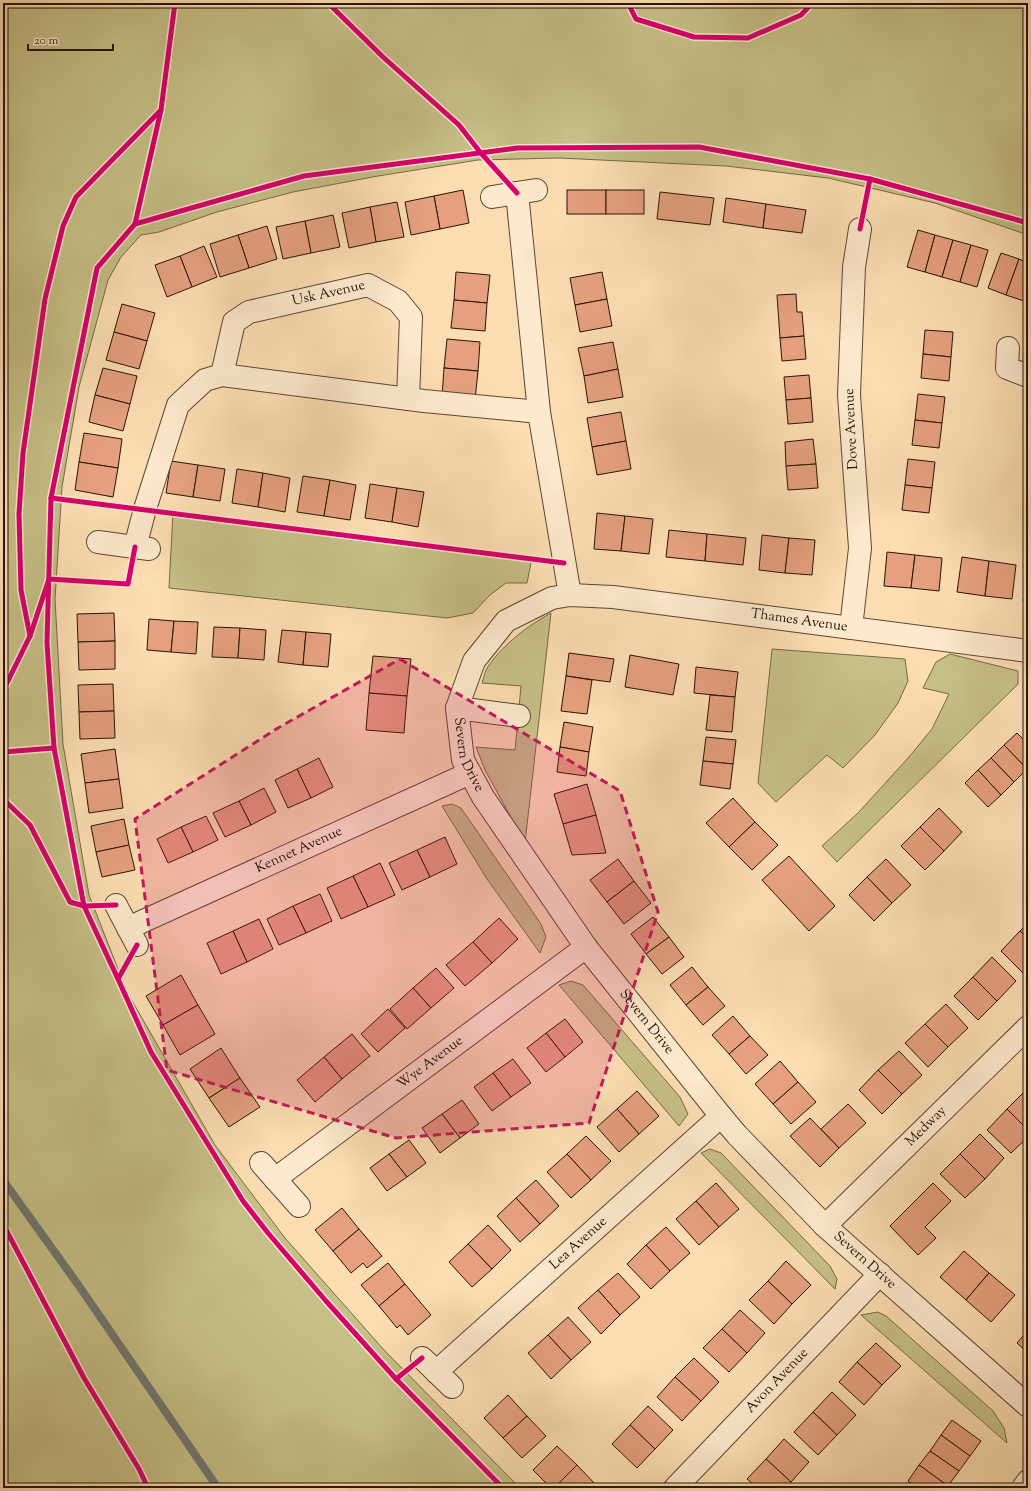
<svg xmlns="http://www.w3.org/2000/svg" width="1031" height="1491" font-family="'Sorts Mill Goudy',serif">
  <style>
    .green { fill: #c6bf87; stroke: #766a46 }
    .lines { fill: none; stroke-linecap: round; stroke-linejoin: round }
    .stream { stroke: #6f786f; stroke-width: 8 }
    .building { fill: #e6a07f; stroke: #251506 }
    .minor-casing { stroke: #5b4731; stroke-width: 24 }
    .minor { stroke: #fde9cd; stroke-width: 22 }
    .cycleway-casing { stroke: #fde9cd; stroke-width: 8 }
    .cycleway { stroke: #d6006c; stroke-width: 5 }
    .marked { fill: #c2185b; fill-opacity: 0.2; stroke: #c2185b; stroke-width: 3; stroke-dasharray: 8 5; stroke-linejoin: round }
    .labels { text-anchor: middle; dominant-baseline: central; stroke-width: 3; stroke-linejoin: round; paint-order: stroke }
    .street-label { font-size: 14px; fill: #251506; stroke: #fde9cd }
  </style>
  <rect width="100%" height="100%" fill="#fcddb2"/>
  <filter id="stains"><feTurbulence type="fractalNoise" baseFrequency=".005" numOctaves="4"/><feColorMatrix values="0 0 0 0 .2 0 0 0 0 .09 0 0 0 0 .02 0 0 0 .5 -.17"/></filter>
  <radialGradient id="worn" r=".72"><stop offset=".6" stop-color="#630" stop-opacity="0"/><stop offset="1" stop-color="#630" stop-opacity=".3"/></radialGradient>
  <!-- green -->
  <g class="green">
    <path d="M3,3h1025v232l-93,-32 -107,-25 -102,-12 -167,-8 -81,2 -100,16 -85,16 -76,20 -58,20 -18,3 -20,22 -13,23 -29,107 -17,100 -7,112 8,145 26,151 38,97 88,153 70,93 99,112 136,138h-517z"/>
    <path d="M173,513l359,45 -5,25h-21l-16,12 -17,18 -26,5 -278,-30z"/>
    <path d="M551,613l-26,230 -40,-73 -9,-23 39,3 6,-64 -39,-3c2,-6 3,-13 7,-18 15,-21 38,-39 62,-52z"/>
    <path d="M772,649l133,10 3,22 -10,22 -23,32 -32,33 -16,-13 -51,47 -18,-19z"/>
    <path d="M950,654l68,17v13l-181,178 -15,-16 36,-33 51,-56 23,-28 17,-35 -26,-6 13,-26z"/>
    <path d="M452,804l9,4 80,116 5,13 -6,16 -53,-74 -45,-73z"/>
    <path d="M571,981l12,4 97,112 8,17 -9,12 -120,-141z"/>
    <path d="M710,1149l11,4 109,113 7,13 -2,10 -134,-136z"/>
    <path d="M878,1312l8,4 107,95 11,17 3,15 -146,-128z"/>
  </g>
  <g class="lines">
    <!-- stream -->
    <path class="stream" d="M3,1180l76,106 139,202"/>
  </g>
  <!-- building -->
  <g class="building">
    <path d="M463,190l6,33 -29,6 -6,-33z"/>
    <rect x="567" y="190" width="39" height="24"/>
    <rect x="606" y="190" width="38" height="24"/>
    <path d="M660,192l54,6 -4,27 -53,-6z"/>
    <path d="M434,196l6,33 -29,6 -6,-33z"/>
    <path d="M726,198l40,6 -3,24 -40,-6z"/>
    <path d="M397,202l7,35 -28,5 -6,-35z"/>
    <path d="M766,204l40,6 -4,23 -39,-5z"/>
    <path d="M370,207l6,35 -27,6 -7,-35z"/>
    <path d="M333,215l7,32 -29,6 -6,-32z"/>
    <path d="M305,221l6,32 -28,6 -7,-32z"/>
    <path d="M267,226l10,33 -28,9 -11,-33z"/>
    <path d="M918,230l17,5 -10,37 -18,-5z"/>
    <path d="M238,235l11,33 -29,9 -10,-33z"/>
    <path d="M935,235l18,5 -11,37 -17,-5z"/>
    <path d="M953,240l18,5 -11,37 -18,-5z"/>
    <path d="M971,245l17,5 -11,37 -17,-5z"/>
    <path d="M204,246l13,31 -25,10 -12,-31z"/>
    <path d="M1001,253l18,6 -13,36 -18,-7z"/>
    <path d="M180,256l12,31 -25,10 -12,-32z"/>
    <path d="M1019,259l9,4v28l-4,10 -18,-6z"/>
    <path d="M456,272l34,3 -3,28 -33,-3z"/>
    <path d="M602,272l5,27 -32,6 -5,-27z"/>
    <path d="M796,294l1,18h5l2,24 -24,2 -3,-43z"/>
    <path d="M607,299l5,27 -32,6 -5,-27z"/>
    <path d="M454,300l33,3 -2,28 -34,-3z"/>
    <path d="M122,304l33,9 -8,28 -33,-9z"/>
    <path d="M925,330l28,2 -2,25 -28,-3z"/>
    <path d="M114,332l33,9 -8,28 -33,-9z"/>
    <path d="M804,336l2,23 -24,2 -2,-23z"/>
    <path d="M447,339l33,3 -2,29 -34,-3z"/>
    <path d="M613,342l5,27 -34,7 -6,-28z"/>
    <path d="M923,354l28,3 -2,24 -28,-3z"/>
    <path d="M103,368l34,8 -7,28 -35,-9z"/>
    <path d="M444,368l34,3 -3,29 -33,-3z"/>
    <path d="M618,369l5,28 -35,6 -4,-27z"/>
    <path d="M809,375l2,23 -25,2 -2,-23z"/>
    <path d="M918,394l27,3 -3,26 -27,-3z"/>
    <path d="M95,395l35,9 -7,27 -34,-9z"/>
    <path d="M811,398l2,24 -25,2 -2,-24z"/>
    <path d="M621,412l5,29 -34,6 -5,-29z"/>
    <path d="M915,420l27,3 -3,25 -27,-3z"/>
    <path d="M84,433l38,6 -4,29 -39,-6z"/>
    <path d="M813,439l3,25 -30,2 -1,-24z"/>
    <path d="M626,441l5,28 -34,6 -5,-28z"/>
    <path d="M908,459l27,3 -3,26 -27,-3z"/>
    <path d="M171,461l27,4 -5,32 -27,-4z"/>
    <path d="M79,462l39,6 -5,29 -38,-7z"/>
    <path d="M816,464l2,24 -30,2 -2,-24z"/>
    <path d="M198,465l27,4 -5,32 -27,-4z"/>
    <path d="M237,469l26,4 -5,34 -26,-4z"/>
    <path d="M263,473l27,5 -5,34 -27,-5z"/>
    <path d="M303,476l27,4 -6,36 -27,-4z"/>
    <path d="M330,480l26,5 -6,35 -26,-4z"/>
    <path d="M370,484l27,4 -5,34 -27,-4z"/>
    <path d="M905,485l27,3 -3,25 -27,-3z"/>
    <path d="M397,488l27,4 -6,35 -26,-5z"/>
    <path d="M597,513l28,3 -4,35 -27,-2z"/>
    <path d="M625,516l28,3 -4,35 -28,-3z"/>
    <path d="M669,530l38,4 -2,27 -39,-4z"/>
    <path d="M707,534l39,4 -3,27 -38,-4z"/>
    <path d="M762,535l27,3 -4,35 -26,-3z"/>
    <path d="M789,538l26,2 -3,35 -27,-2z"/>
    <path d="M887,552l28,3 -4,33 -27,-2z"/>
    <path d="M915,555l27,3 -3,33 -28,-3z"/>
    <path d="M962,557l27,4 -4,35 -28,-4z"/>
    <path d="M989,561l27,4 -4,34 -27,-3z"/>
    <path d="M1027,567h1v35l-5,-1z"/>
    <path d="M114,613l1,28 -37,1 -1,-28z"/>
    <path d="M149,619l25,2 -3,31 -24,-2z"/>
    <path d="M174,621l24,1 -2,32 -25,-2z"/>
    <path d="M214,627l26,1 -2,30 -26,-1z"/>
    <path d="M240,628l26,2 -2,30 -26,-2z"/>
    <path d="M282,630l24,2 -3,33 -25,-3z"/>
    <path d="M306,632l25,2 -3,33 -25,-2z"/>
    <path d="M115,641v28l-36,1 -1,-28z"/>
    <path d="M569,653l45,6 -4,23 -44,-6z"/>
    <path d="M630,655l49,9 -6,31 -48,-8z"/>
    <path d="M373,656l38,3 -4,37 -38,-3z"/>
    <path d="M696,667l42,5 -3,25 -41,-4z"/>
    <path d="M566,676l26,4 -5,34 -26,-3z"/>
    <path d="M113,684l1,27 -35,1 -1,-27z"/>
    <path d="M369,693l38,3 -3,37 -38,-3z"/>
    <path d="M710,695l25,2 -3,35 -26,-2z"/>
    <path d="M114,711l1,27 -35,1 -1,-27z"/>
    <path d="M564,722l29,5 -4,25 -29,-5z"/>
    <path d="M1017,733l11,11 -1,25 -23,-24z"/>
    <path d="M706,737l30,3 -3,24 -30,-3z"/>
    <path d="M1004,745l23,24 -13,13 -23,-24z"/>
    <path d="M560,747l29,5 -3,24 -29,-4z"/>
    <path d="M115,749l4,30 -34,4 -4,-29z"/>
    <path d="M319,758l14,29 -22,11 -14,-29z"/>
    <path d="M991,758l23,24 -13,13 -23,-25z"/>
    <path d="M703,761l30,3 -3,25 -30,-4z"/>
    <path d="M297,769l14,29 -23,10 -13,-28z"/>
    <path d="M978,770l23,25 -13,12 -23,-24z"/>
    <path d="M119,779l4,29 -34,5 -4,-30z"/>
    <path d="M587,784l9,31 -33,9 -9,-30z"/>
    <path d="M264,788l12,24 -25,13 -12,-24z"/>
    <path d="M733,798l22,24 -26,25 -23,-24z"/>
    <path d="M239,801l12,24 -26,12 -12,-24z"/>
    <path d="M939,808l23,24 -18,19 -24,-24z"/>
    <path d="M596,815l10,38 -34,2 -9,-31z"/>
    <path d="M206,816l12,24 -25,12 -12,-25z"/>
    <path d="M124,819l5,26 -33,7 -5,-26z"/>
    <path d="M755,822l23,23 -26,25 -23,-23z"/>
    <path d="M181,827l12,25 -25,11 -11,-24z"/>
    <path d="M920,827l24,24 -19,19 -24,-24z"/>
    <path d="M445,837l12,27 -27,13 -13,-27z"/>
    <path d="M129,845l6,25 -33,7 -6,-25z"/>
    <path d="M417,850l13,27 -28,13 -13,-27z"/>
    <path d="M789,856l46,50 -26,25 -47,-51z"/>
    <path d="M618,859l16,22 -27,21 -17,-22z"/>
    <path d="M886,859l25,26 -19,18 -25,-26z"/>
    <path d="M380,863l15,32 -27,12 -15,-31z"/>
    <path d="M353,876l15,31 -27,12 -14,-31z"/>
    <path d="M867,877l25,26 -18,18 -25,-26z"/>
    <path d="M634,881l17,22 -27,21 -17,-22z"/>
    <path d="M320,894l12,27 -26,12 -13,-27z"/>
    <path d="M293,906l13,27 -27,12 -12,-26z"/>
    <path d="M653,917l16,20 -23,17 -15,-20z"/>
    <path d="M499,918l19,21 -26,24 -19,-21z"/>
    <path d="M259,919l14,30 -26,13 -14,-31z"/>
    <path d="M1028,923v16l-8,-8z"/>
    <path d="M233,931l14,31 -26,12 -14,-31z"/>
    <path d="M1020,931l8,8v32l-3,4 -24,-24z"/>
    <path d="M669,937l15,20 -22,17 -16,-20z"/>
    <path d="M473,942l19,21 -27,23 -19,-21z"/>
    <path d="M992,957l24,24 -19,20 -24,-24z"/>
    <path d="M692,967l16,20 -22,18 -16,-20z"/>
    <path d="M436,968l18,20 -23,20 -18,-20z"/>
    <path d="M181,975l17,30 -35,20 -17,-29z"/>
    <path d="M973,977l24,24 -19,19 -24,-24z"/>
    <path d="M708,987l17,19 -22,19 -17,-20z"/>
    <path d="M413,988l18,20 -24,21 -17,-20z"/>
    <path d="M946,1004l22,24 -20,19 -23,-23z"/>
    <path d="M198,1005l17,29 -35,21 -17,-30z"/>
    <path d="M388,1009l17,19 -27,24 -17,-18z"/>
    <path d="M733,1016l17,20 -21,18 -17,-19z"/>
    <path d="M565,1019l18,23 -18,15 -19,-24z"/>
    <path d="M925,1024l23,23 -20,20 -23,-24z"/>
    <path d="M546,1033l19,24 -19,15 -19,-24z"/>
    <path d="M352,1034l18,22 -28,23 -18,-22z"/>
    <path d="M750,1036l18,19 -22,19 -17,-20z"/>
    <path d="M221,1048l19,30 -31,20 -19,-29z"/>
    <path d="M899,1051l23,24 -20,19 -24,-24z"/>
    <path d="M324,1057l18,22 -27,23 -18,-22z"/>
    <path d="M513,1059l18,24 -20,14 -18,-24z"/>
    <path d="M780,1061l18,21 -25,22 -18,-20z"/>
    <path d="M878,1070l24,24 -20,20 -23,-24z"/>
    <path d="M493,1073l18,24 -19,14 -18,-24z"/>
    <path d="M240,1078l20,29 -31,20 -20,-29z"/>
    <path d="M798,1082l18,20 -25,22 -18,-20z"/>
    <path d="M1027,1089l1,1v40l-21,-21z"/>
    <path d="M637,1091l22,25 -20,18 -22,-25z"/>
    <path d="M462,1100l17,24 -19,14 -18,-24z"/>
    <path d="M848,1104l18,19 -27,25 -18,-19z"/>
    <path d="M617,1109l22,25 -20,18 -22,-25z"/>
    <path d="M1007,1109l21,21v7l-17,16 -24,-23z"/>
    <path d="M442,1114l18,24 -20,15 -18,-25z"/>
    <path d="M810,1118l29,30 -19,19 -30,-31z"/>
    <path d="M980,1134l24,24 -19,21 -25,-25z"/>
    <path d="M586,1136l25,25 -20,19 -24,-26z"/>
    <path d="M409,1140l17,23 -19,14 -18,-23z"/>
    <path d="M389,1154l18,23 -20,14 -17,-23z"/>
    <path d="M567,1154l24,26 -20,18 -24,-26z"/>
    <path d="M960,1154l25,25 -20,19 -25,-24z"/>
    <path d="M536,1180l23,26 -19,18 -24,-26z"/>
    <path d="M716,1183l23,26 -20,18 -23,-26z"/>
    <path d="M933,1183l18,18 -26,26 11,11 -18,17 -28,-29z"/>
    <path d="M516,1198l24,26 -20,18 -23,-26z"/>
    <path d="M696,1201l23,26 -20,18 -23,-26z"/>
    <path d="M342,1208l17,21 -26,22 -18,-21z"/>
    <path d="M488,1225l23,25 -19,19 -24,-25z"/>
    <path d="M666,1227l24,26 -20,18 -24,-26z"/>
    <path d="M359,1229l23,27 -15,12 -4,-5 -12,10 -18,-22z"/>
    <path d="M468,1244l24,25 -20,18 -23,-25z"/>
    <path d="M646,1245l24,26 -19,18 -24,-25z"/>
    <path d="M964,1251l25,22 -23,27 -26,-23z"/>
    <path d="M786,1261l25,24 -19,19 -24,-23z"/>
    <path d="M388,1263l17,21 -26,22 -18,-21z"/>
    <path d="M618,1273l22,24 -20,18 -22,-25z"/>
    <path d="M989,1273l26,22 -24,27 -25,-22z"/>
    <path d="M768,1281l24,23 -18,20 -25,-24z"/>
    <path d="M405,1284l26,31 -23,20 -8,-10 -3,3 -18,-22z"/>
    <path d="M598,1290l22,25 -19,19 -23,-26z"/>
    <path d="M740,1310l25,23 -18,20 -25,-24z"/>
    <path d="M568,1317l23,25 -20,18 -23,-25z"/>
    <path d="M722,1329l25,24 -18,19 -26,-24z"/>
    <path d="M1028,1330v23l-11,-10z"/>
    <path d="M548,1335l23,25 -20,19 -23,-26z"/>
    <path d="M876,1343l25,23 -19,19 -25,-23z"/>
    <path d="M694,1358l25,24 -18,19 -26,-24z"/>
    <path d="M857,1362l25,23 -18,20 -25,-23z"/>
    <path d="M675,1377l26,24 -19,20 -25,-24z"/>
    <path d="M832,1392l24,23 -19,20 -24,-23z"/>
    <path d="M508,1395l19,21 -24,22 -19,-20z"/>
    <path d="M648,1406l25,24 -18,19 -25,-24z"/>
    <path d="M813,1412l24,23 -19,20 -24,-23z"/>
    <path d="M527,1416l19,20 -24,22 -19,-20z"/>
    <path d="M952,1420l29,21 -11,15 -29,-21z"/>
    <path d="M630,1425l25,24 -18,19 -25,-24z"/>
    <path d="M941,1435l29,21 -11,15 -29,-20z"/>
    <path d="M784,1439l25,23 -18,20 -25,-23z"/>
    <path d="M557,1446l20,19 -23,23h-3l-18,-18z"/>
    <path d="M930,1451l29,20 -11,15 -29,-21z"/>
    <path d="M766,1459l25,23 -6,6h-27l-11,-9z"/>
    <path d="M577,1465l19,20 -3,3h-39z"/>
    <path d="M919,1465l29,21 -1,2h-28l-11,-7z"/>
  </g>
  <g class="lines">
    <defs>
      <g id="minor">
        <path d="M517,193l22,219"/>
        <path d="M492,197l44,-7"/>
        <path d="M1008,348l-1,20 21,8"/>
        <path id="s1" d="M222,375l12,-53 15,-10 119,-27 30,16 13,16 -3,82"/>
        <path d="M98,542l51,7"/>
        <path d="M135,547l10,-38 33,-104 27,-25 17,-5 202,26 115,11 31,183"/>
        <path d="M851,628l9,-80 -11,-153 5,-128 6,-38"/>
        <path id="s2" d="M1028,651l-415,-54 -43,-2 -18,3 -46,23 -32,40 -17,47 6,52 20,37 103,150 135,169 16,19 88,91 203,180"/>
        <path d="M457,708l62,8"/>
        <path d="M116,905l21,40"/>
        <path id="s3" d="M128,928l342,-155"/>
        <path d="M261,1163l38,43"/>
        <path id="s4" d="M275,1179l311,-232"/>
        <path id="s5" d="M825,1226l203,-199"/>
        <path d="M422,1358l30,29"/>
        <path id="s6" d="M436,1372l285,-256"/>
        <path id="s7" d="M675,1488l205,-214"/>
        <path d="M1023,1488l5,-7"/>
      </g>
    </defs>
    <!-- minor casing -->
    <use href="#minor" class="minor-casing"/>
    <!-- minor -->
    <use href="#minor" class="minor"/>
    <defs>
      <g id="cycleway">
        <path d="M328,3l55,54 76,68 21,27 37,41"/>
        <path d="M628,3l8,16 58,18 54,1 53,-23 11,-12"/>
        <path d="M135,224l26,-114"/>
        <path d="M860,229l10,-50 158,44"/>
        <path d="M51,498l-4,145 7,105 30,158 34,73"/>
        <path d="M564,563l-513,-65 46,-230 38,-44 169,-48 213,-28 182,-1 171,32"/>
        <path d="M30,636l-9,-46 -2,-76 4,-61 22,-154 18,-73 13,-29 85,-87 14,-107"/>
        <path d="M3,691l27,-55 19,-57 79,5 7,-37"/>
        <path d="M3,752l51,-4"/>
        <path d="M3,799l27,26 40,77 14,4 32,-1"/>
        <path d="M137,945l-19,34 33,73 92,149 25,32 58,68 70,78"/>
        <path d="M3,1224l81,154 55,91 9,19"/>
        <path d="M422,1358l-26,21 107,109"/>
      </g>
    </defs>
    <!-- cycleway casing -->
    <use href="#cycleway" class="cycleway-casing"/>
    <!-- cycleway -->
    <use href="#cycleway" class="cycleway"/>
  </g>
  <!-- marked area -->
  <path class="marked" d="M400,659l220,132 38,121 -69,211 -193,15 -229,-68 -32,-251 143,-91z"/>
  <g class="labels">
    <!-- street labels -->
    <g class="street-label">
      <text stroke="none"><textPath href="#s1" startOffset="154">Usk Avenue</textPath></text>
      <text transform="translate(852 429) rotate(-93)">Dove Avenue</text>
      <text transform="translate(799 621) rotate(8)">Thames Avenue</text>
      <text stroke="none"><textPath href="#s2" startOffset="681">Severn Drive</textPath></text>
      <text stroke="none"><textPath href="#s3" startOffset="188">Kennet Avenue</textPath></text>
      <text stroke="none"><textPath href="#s2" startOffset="1005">Severn Drive</textPath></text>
      <text stroke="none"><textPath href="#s4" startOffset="194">Wye Avenue</textPath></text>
      <text stroke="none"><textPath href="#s5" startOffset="142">Medway</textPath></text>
      <text stroke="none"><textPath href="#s6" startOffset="192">Lea Avenue</textPath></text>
      <text stroke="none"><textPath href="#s2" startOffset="1329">Severn Drive</textPath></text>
      <text stroke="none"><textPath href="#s7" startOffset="148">Avon Avenue</textPath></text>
    </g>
  </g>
  <!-- margin -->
  <rect width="1031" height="1491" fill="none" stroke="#fcddb2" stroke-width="16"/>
  <rect x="4" y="4" width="1023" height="1483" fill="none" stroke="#251506" stroke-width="2"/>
  <rect x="8" y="8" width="1015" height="1475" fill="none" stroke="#251506"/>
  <!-- scale -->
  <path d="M28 44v6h85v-6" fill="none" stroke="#251506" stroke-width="2"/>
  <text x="34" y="44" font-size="12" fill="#251506" stroke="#fde9cd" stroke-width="3" paint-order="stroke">20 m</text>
  <rect width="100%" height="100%" filter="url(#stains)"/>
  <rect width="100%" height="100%" fill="url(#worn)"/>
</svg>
